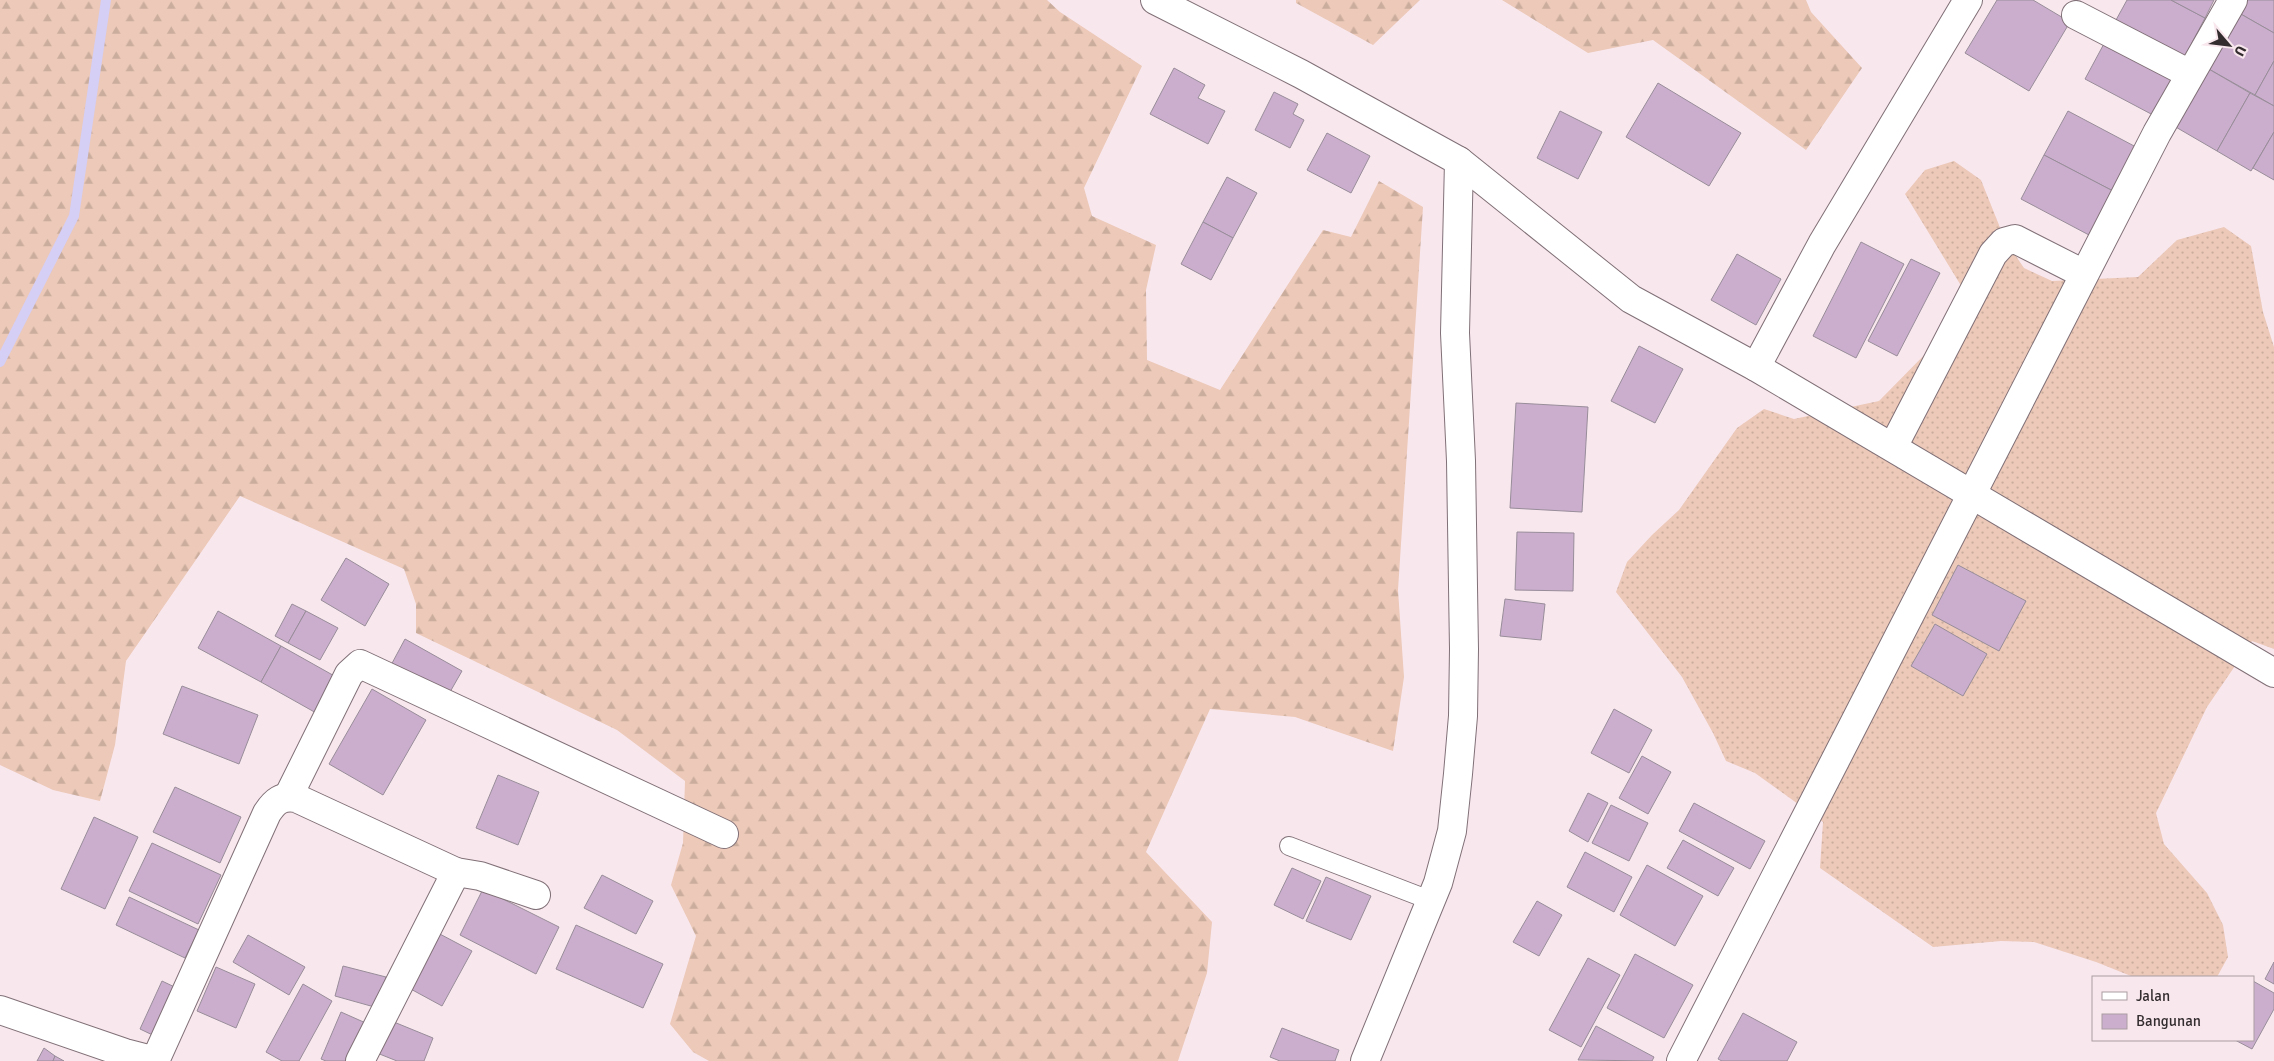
<svg xmlns="http://www.w3.org/2000/svg" width="2274" height="1061" font-family="Signika,sans-serif">
  <style>
    .grass { fill: url(#grass-dots) }
    .forest { fill: url(#forest-firs) }
    .lines { fill: none; stroke-linecap: round; stroke-linejoin: round }
    .stream { stroke: #d5cef5; stroke-width: 10 }
    .building { fill: #cbaece; stroke: #988d99 }
    .service-casing { stroke: #807077; stroke-width: 20 }
    .minor-casing { stroke: #807077; stroke-width: 30 }
    .tertiary-casing { stroke: #807077; stroke-width: 30 }
    .service { stroke: #fff; stroke-width: 18 }
    .minor { stroke: #fff; stroke-width: 28 }
    .tertiary { stroke: #fff; stroke-width: 28 }
  </style>
  <defs>
    <pattern id="grass-dots" width="8" height="8" patternUnits="userSpaceOnUse" patternTransform="scale(1.25)"><rect width="8" height="8" fill="#ecc9b8"/><path d="M2 2h.1M6 6h.1" fill="none" stroke="#cbad9e" stroke-width="1.8" stroke-linecap="round"/></pattern>
    <pattern id="forest-firs" width="22" height="20" patternUnits="userSpaceOnUse" patternTransform="scale(1.25)"><rect width="22" height="20" fill="#ecc9b8"/><path d="M5 1l3.5 6h-7zM16 11l3.5 6h-7z" fill="#cbad9e"/></pattern>
  </defs>
  <rect width="100%" height="100%" fill="#f9e7ee"/>
  <!-- grass -->
  <path class="grass" d="M1954,161l27,19 24,60 19,28 28,13 86,-4 39,-37 47,-13 27,19 12,66 11,35v302l-22,-8 -45,66 -51,106 8,31 43,49 16,32 5,32 -11,20 -86,-1 -35,-14 -62,-20 -33,-1 -68,6 -113,-79 3,-46 -68,-49 -29,-12 -13,-28 -31,-56 -66,-85 11,-30 25,-27 27,-25 58,-82 27,-19 30,10 85,-18 58,-59 27,-43 -4,-15 -55,-90 20,-24z"/>
  <!-- forest -->
  <g class="forest">
    <path d="M0,0h1047l13,12 82,54 -58,122 8,28 64,29 -10,45 1,70 73,30 103,-160 28,7 28,-56 44,26 -25,383 6,87 -11,74 -98,-34 -85,-8 -64,143 66,70 -5,51 -29,88h-469l-16,-9 -23,-28 26,-88 -25,-51 12,-42 2,-62 -68,-51 -201,-97v-29l-12,-35 -164,-73 -114,165 -11,84 -15,56 -47,-11 -53,-25z"/>
    <path d="M1296,0h124l-47,45 -77,-42z"/>
    <path d="M1502,0h304l5,12 51,56 -56,82 -153,-110 -65,13z"/>
  </g>
  <g class="lines">
    <!-- stream -->
    <path class="stream" d="M0,362l74,-146 32,-216"/>
  </g>
  <!-- building -->
  <g class="building">
    <path d="M1997,0h36l37,22 -41,69 -64,-38z"/>
    <path d="M2127,0h44l34,18 -20,38 -69,-36z"/>
    <path d="M2171,0h43l-9,18z"/>
    <path d="M2247,0h27v33l-35,-20z"/>
    <path d="M2239,13l35,20v28l-19,34 -48,-27z"/>
    <path d="M2106,40l68,36 -21,39 -68,-36z"/>
    <path d="M2274,61v45l-19,-11z"/>
    <path d="M1174,68l31,17 -7,13 27,13 -17,33 -58,-30z"/>
    <path d="M2207,68l43,25 -33,58 -43,-25z"/>
    <path d="M1658,83l83,50 -32,53 -83,-49z"/>
    <path d="M1274,92l24,12 -5,10 11,6 -14,28 -35,-18z"/>
    <path d="M2250,93l24,13v26l-23,39 -34,-20z"/>
    <path d="M1560,111l42,21 -24,47 -41,-21z"/>
    <path d="M2068,111l68,36 -23,44 -69,-36z"/>
    <path d="M2274,132v48l-21,-12z"/>
    <path d="M1327,133l43,23 -19,37 -44,-23z"/>
    <path d="M2044,155l69,36 -24,44 -68,-36z"/>
    <path d="M1227,177l30,16 -24,45 -30,-16z"/>
    <path d="M1203,222l30,16 -22,42 -30,-16z"/>
    <path d="M1861,242l43,22 -48,94 -43,-22z"/>
    <path d="M1737,254l44,25 -25,46 -45,-25z"/>
    <path d="M1911,259l29,14 -43,83 -29,-15z"/>
    <path d="M1639,346l44,23 -28,54 -44,-22z"/>
    <path d="M1516,403l72,4 -6,105 -72,-4z"/>
    <path d="M1517,532l57,1 -1,58 -58,-1z"/>
    <path d="M346,558l43,26 -24,42 -44,-26z"/>
    <path d="M1958,565l68,36 -27,50 -67,-36z"/>
    <path d="M1505,599l40,5 -4,36 -41,-4z"/>
    <path d="M292,604l14,7 -18,32 -13,-7z"/>
    <path d="M218,611l63,35 -20,36 -63,-34z"/>
    <path d="M306,611l32,17 -18,32 -32,-17z"/>
    <path d="M1935,624l52,30 -24,42 -52,-30z"/>
    <path d="M405,639l57,32 -16,28 -56,-32z"/>
    <path d="M281,646l57,32 -20,36 -57,-32z"/>
    <path d="M182,686l76,29 -19,49 -76,-30z"/>
    <path d="M372,689l54,31 -43,75 -54,-31z"/>
    <path d="M1614,709l38,21 -23,43 -38,-20z"/>
    <path d="M1642,756l29,16 -23,42 -29,-16z"/>
    <path d="M498,775l41,17 -21,53 -42,-17z"/>
    <path d="M175,787l66,30 -21,46 -67,-31z"/>
    <path d="M1588,793l20,10 -20,39 -19,-11z"/>
    <path d="M1694,803l71,38 -15,28 -71,-38z"/>
    <path d="M1611,805l37,18 -19,38 -37,-18z"/>
    <path d="M94,817l44,20 -33,72 -44,-20z"/>
    <path d="M1683,840l51,28 -16,28 -51,-28z"/>
    <path d="M152,843l69,32 -23,49 -69,-33z"/>
    <path d="M1585,852l47,25 -18,35 -47,-25z"/>
    <path d="M1647,865l56,31 -28,50 -55,-31z"/>
    <path d="M1292,868l29,13 -18,38 -29,-14z"/>
    <path d="M602,875l51,26 -17,33 -52,-26z"/>
    <path d="M1326,877l45,19 -20,44 -45,-19z"/>
    <path d="M483,889l76,38 -23,47 -76,-39z"/>
    <path d="M129,897l70,33 -14,28 -69,-33z"/>
    <path d="M1537,901l25,14 -23,41 -26,-14z"/>
    <path d="M576,925l87,39 -20,44 -87,-39z"/>
    <path d="M436,932l36,19 -30,55 -35,-19z"/>
    <path d="M248,935l57,32 -16,28 -56,-33z"/>
    <path d="M1635,954l58,31 -29,53 -57,-30z"/>
    <path d="M1588,958l32,17 -39,72 -32,-17z"/>
    <path d="M2274,962v22l-9,-5z"/>
    <path d="M343,966l43,11 -8,31 -43,-12z"/>
    <path d="M216,967l39,17 -19,44 -39,-17z"/>
    <path d="M162,981l21,10 -22,48 -21,-10z"/>
    <path d="M2253,981l21,12v16l-22,40 -17,-9h18z"/>
    <path d="M303,984l29,17 -33,60h-17l-16,-9z"/>
    <path d="M341,1012l27,12 -17,37h-25l-5,-2z"/>
    <path d="M1743,1013l54,29 -10,19h-65l-4,-2z"/>
    <path d="M389,1020l44,18 -9,23h-27l-20,-8z"/>
    <path d="M1596,1026l58,31 -2,4 -74,-1z"/>
    <path d="M1282,1028l57,22 -4,11h-55l-10,-4z"/>
    <path d="M44,1048l11,8 -2,5h-16z"/>
    <path d="M55,1056l9,5h-11z"/>
  </g>
  <g class="lines">
    <defs>
      <path id="service" d="M1289,846l143,55"/>
      <g id="minor">
        <path d="M2076,15l114,59"/>
        <path d="M1756,367l66,-123 146,-244"/>
        <path d="M1893,447l100,-193 11,-12 11,-3 69,35"/>
        <path d="M288,797l61,-123 11,-10 364,170"/>
        <path d="M456,872l24,4 56,19"/>
        <path d="M155,1061l112,-248c8,-12 14,-17 29,-15l160,74 -96,189"/>
        <path d="M1681,1061l476,-928 76,-133"/>
      </g>
      <g id="tertiary">
        <path d="M1155,0l146,74 158,87 -4,172 6,128 3,188 -1,67 -5,58 -6,57 -14,52 -73,178"/>
        <path d="M1459,161l172,138 125,68 518,306"/>
        <path d="M0,1010l125,43 31,8"/>
      </g>
    </defs>
    <!-- service casing -->
    <use href="#service" class="service-casing"/>
    <!-- minor casing -->
    <use href="#minor" class="minor-casing"/>
    <!-- tertiary casing -->
    <use href="#tertiary" class="tertiary-casing"/>
    <!-- service -->
    <use href="#service" class="service"/>
    <!-- minor -->
    <use href="#minor" class="minor"/>
    <!-- tertiary -->
    <use href="#tertiary" class="tertiary"/>
  </g>
  <!-- legend -->
  <rect x="2092" y="976" width="162" height="65" fill="#f9e7ee" stroke="#aa9da2"/>
  <rect x="2102" y="992" width="25" height="8" fill="#ffffff" stroke="#aa9da2"/>
  <text x="2136" y="1001" font-size="15" fill="#332d2f">Jalan</text>
  <rect x="2102" y="1014" width="25" height="15" fill="#cbaece" stroke="#aa9da2"/>
  <text x="2136" y="1026" font-size="15" fill="#332d2f">Bangunan</text>
  <!-- north arrow -->
  <g transform="translate(2229 45) rotate(118)" stroke="#f9e7ee" stroke-width="4" paint-order="stroke">
  <path d="M0-4L9 19L0 12L-9 19Z" fill="#332d2f"/>
  <text y="-8" font-size="14" font-weight="bold" text-anchor="middle" fill="#332d2f">U</text>
  </g>
</svg>
